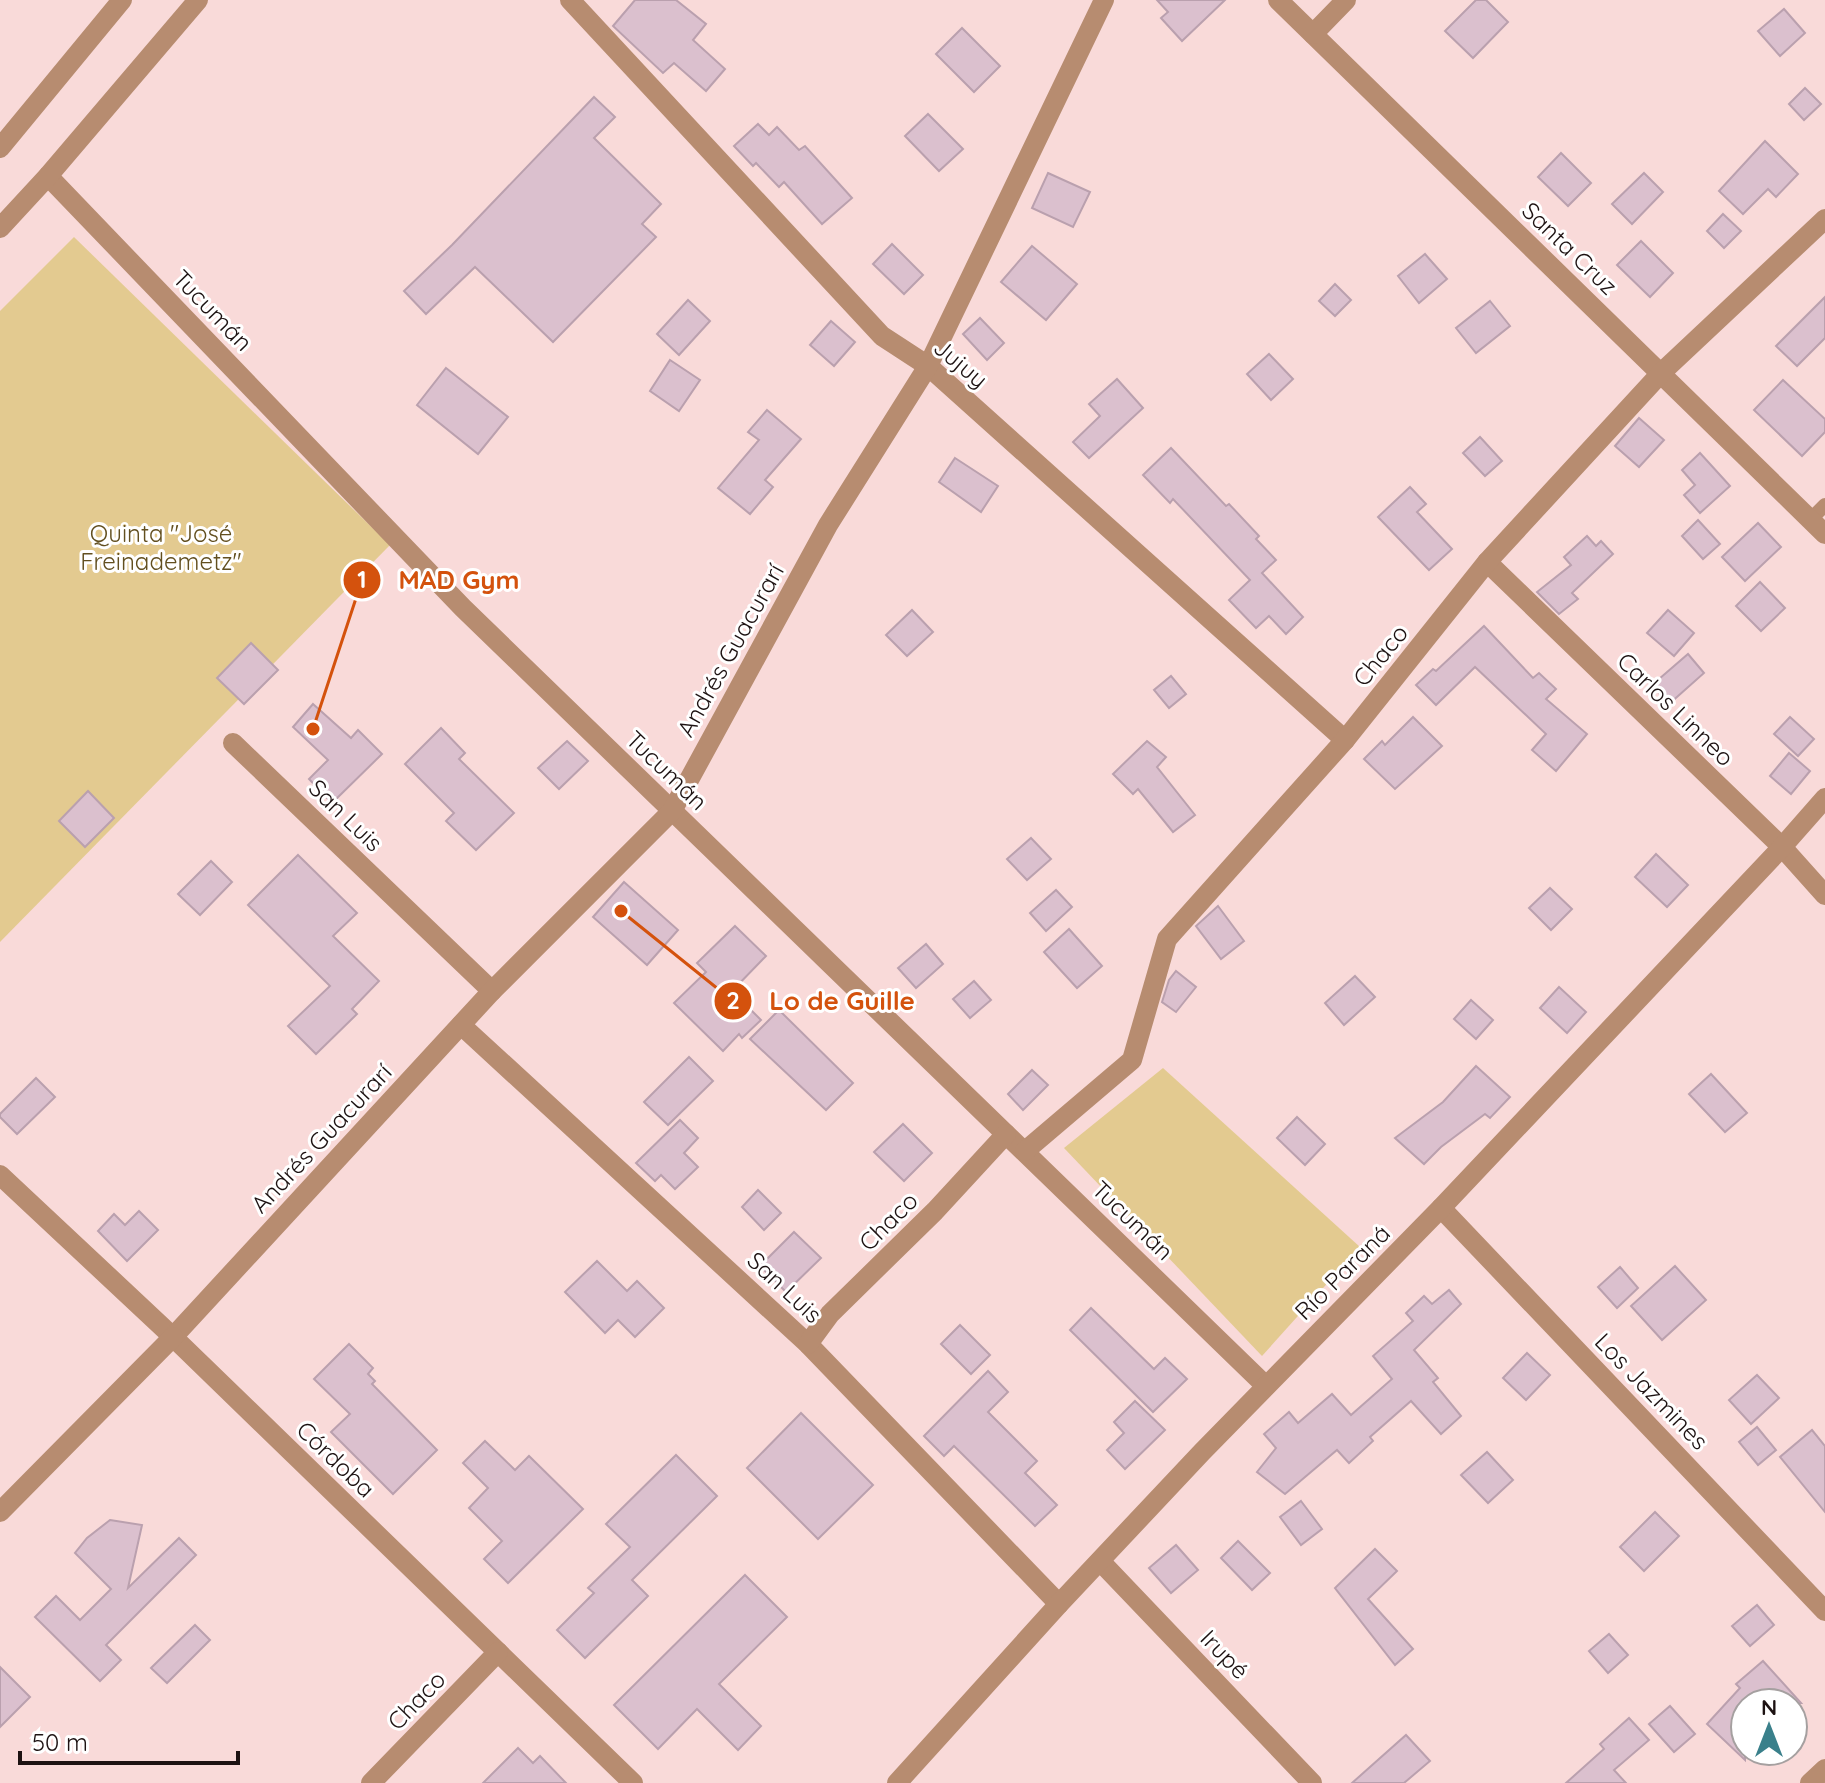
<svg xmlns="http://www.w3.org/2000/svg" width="1825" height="1783" font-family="Quicksand,sans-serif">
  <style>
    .green { fill: #e3ca90 }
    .building { fill: #dbc0ce; stroke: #baa0ae; stroke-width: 2 }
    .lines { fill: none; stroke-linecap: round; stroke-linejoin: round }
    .service { stroke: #b78c70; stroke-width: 14 }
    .minor { stroke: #b78c70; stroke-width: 20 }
    .tertiary { stroke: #b78c70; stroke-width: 20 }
    .labels { text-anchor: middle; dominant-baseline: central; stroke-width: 6; stroke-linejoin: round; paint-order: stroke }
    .street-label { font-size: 24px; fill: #1d1212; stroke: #fff }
    .park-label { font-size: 24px; fill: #624f1f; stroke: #fff }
    .leader { fill: none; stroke: #d4520d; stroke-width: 3 }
    .callout-dot { fill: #d4520d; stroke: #fff; stroke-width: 3 }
    .mark-label { font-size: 24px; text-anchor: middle; font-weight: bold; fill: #fff }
    .callout-label { font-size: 26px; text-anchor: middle; font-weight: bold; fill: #d4520d; stroke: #fff; stroke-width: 6; stroke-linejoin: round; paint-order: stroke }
  </style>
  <rect width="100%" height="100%" fill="#f9dad9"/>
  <!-- green -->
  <g class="green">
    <path d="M74,237l316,308 -390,397v-631z"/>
    <path d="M1163,1068l197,179 -98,109 -198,-208z"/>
  </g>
  <!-- building -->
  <g class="building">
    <path d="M635,0h41l30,24 -13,16 32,29 -19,22 -32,-28 -11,10 -50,-47z"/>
    <path d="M1157,0h68l-43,41 -21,-23 7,-6z"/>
    <path d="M1476,0h10l22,22 -35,36 -28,-27z"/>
    <path d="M1784,9l21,24 -25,23 -22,-25z"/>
    <path d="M962,28l38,38 -26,26 -38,-38z"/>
    <path d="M1805,88l16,16 -17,16 -15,-16z"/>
    <path d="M594,97l21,20 -21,21 67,66 -19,20 14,13 -103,105 -78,-75 -49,47 -22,-23 48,-46z"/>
    <path d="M928,114l35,35 -24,22 -34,-35z"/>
    <path d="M758,124l11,11 8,-8 22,23 6,-4 47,52 -30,26 -38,-42 -5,5 -23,-24 -3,3 -19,-20z"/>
    <path d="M1765,141l33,33 -22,23 -8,-8 -25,25 -24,-23z"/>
    <path d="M1561,153l30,30 -23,23 -30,-29z"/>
    <path d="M1048,173l42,19 -17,35 -41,-19z"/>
    <path d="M1644,173l19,19 -31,32 -20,-20z"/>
    <path d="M1723,214l18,17 -17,17 -17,-17z"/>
    <path d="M1641,241l32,32 -23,24 -33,-32z"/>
    <path d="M892,244l31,31 -19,19 -31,-30z"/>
    <path d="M1032,246l45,38 -31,36 -45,-38z"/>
    <path d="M1425,254l22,25 -28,24 -21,-27z"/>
    <path d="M1335,284l16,16 -16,16 -16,-15z"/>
    <path d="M1825,297v41l-28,28 -21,-20z"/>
    <path d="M688,300l22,21 -31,34 -22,-21z"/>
    <path d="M1490,301l20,25 -34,27 -20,-25z"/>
    <path d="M980,318l24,25 -17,17 -24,-26z"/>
    <path d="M831,321l24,21 -21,24 -24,-21z"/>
    <path d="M1269,354l24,25 -22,21 -24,-26z"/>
    <path d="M670,360l30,20 -21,31 -29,-20z"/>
    <path d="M446,368l62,49 -30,37 -61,-49z"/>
    <path d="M1117,379l26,29 -54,50 -16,-16 27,-26 -11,-12z"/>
    <path d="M1783,380l42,39v13l-23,24 -48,-46z"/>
    <path d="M767,410l34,29 -36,41 8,7 -23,27 -32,-26 41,-48 -11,-8z"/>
    <path d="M1639,418l25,22 -25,27 -24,-21z"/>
    <path d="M1480,437l22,24 -17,15 -22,-23z"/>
    <path d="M1171,448l55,58 3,-2 30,32 -3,3 20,21 -14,13 41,44 -17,17 -17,-18 -13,12 -27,-28 21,-20 -77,-81 -3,4 -27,-28z"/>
    <path d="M1700,453l30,33 -30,27 -16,-18 11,-10 -13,-15z"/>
    <path d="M955,458l43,28 -17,26 -42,-30z"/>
    <path d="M1410,487l16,17 -9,8 35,37 -23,21 -51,-53z"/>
    <path d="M1698,520l22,24 -17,15 -21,-23z"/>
    <path d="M1758,523l23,24 -36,34 -23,-24z"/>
    <path d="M1587,536l9,10 5,-5 12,13 -41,39 6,6 -19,15 -22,-22 34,-27 -7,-8z"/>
    <path d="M1760,582l25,26 -24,23 -25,-25z"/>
    <path d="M912,610l21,22 -26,24 -21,-21z"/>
    <path d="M1668,610l26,23 -20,23 -27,-23z"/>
    <path d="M1484,626l49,52 6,-5 17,16 -10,10 41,35 -31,37 -24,-21 14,-16 -71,-67 -39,38 -20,-20 17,-16 3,2z"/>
    <path d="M251,643l27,27 -34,34 -27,-26z"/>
    <path d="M1688,654l16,19 -35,31 -17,-19z"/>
    <path d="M1171,676l15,18 -17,14 -15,-18z"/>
    <path d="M313,704l38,34 7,-8 24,24 -50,49 -23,-24 19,-19 -35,-33z"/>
    <path d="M1413,717l29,29 -47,43 -31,-30 18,-18 3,4z"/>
    <path d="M1790,717l24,22 -16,17 -24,-22z"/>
    <path d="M441,728l24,25 -6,6 55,54 -38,37 -30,-29 8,-8 -49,-49z"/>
    <path d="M567,741l21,20 -29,28 -21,-21z"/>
    <path d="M1147,741l19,16 -9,10 38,48 -22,17 -35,-43 -5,5 -20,-20z"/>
    <path d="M1789,753l21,18 -19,23 -21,-18z"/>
    <path d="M88,791l26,27 -29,29 -26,-26z"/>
    <path d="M1031,838l20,21 -24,21 -20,-21z"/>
    <path d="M1656,854l32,31 -21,22 -32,-30z"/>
    <path d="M298,855l59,58 -24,23 46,45 -27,28 5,5 -41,40 -28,-28 42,-40 -82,-81z"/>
    <path d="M211,861l21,21 -32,33 -22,-21z"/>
    <path d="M624,882l54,48 -31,35 -54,-48z"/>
    <path d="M1550,888l22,21 -21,21 -22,-22z"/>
    <path d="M1056,890l16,17 -26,24 -16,-18z"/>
    <path d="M1218,906l26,35 -23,18 -25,-33z"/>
    <path d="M735,926l31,30 -34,35 29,29 -19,18 -3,-4 -16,17 -49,-48 32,-31 -9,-9z"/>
    <path d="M1069,929l33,37 -25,22 -33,-36z"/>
    <path d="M926,944l17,20 -27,24 -18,-20z"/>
    <path d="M1176,971l20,16 -20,25 -14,-10 7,-22z"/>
    <path d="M1355,976l20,21 -31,28 -19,-22z"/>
    <path d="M974,981l17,19 -21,18 -17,-19z"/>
    <path d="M1559,987l27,25 -19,21 -27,-25z"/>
    <path d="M1471,1000l22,20 -17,19 -22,-20z"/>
    <path d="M779,1010l74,73 -27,27 -76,-71z"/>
    <path d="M689,1057l24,24 -45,44 -24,-23z"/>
    <path d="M1476,1066l34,31 -20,21 -5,-4 -44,33 -17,17 -29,-26 48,-36z"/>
    <path d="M1032,1070l16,15 -25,25 -15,-16z"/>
    <path d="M1711,1074l36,39 -22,19 -36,-38z"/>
    <path d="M36,1078l19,19 -38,37 -17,-17v-3z"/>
    <path d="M1297,1117l28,27 -20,21 -28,-27z"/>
    <path d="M680,1120l18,18 -14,15 14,14 -23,22 -14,-14 -6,6 -19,-18z"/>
    <path d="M903,1124l29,29 -28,28 -30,-29z"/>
    <path d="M758,1190l23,23 -17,17 -22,-23z"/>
    <path d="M139,1211l19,19 -31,31 -29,-30 16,-17 11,11z"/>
    <path d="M794,1232l27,26 -35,34 -26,-26z"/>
    <path d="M597,1261l30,30 10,-10 27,27 -29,29 -17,-17 -13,13 -40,-41z"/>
    <path d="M1675,1266l31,34 -44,40 -31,-34z"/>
    <path d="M1620,1267l18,21 -21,20 -19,-21z"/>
    <path d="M1449,1290l12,14 -47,46 24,28 -5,4 28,34 -20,18 -30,-33 -41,36 3,4 -24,22 -12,-13 -52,44 -28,-22 19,-24 -12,-14 25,-22 9,11 34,-29 19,21 41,-36 -19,-23 40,-35 -7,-8 18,-17 8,8z"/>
    <path d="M1091,1308l63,61 11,-11 22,21 -34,33 -83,-82z"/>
    <path d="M960,1325l30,30 -19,19 -30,-30z"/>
    <path d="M349,1344l24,24 -5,6 7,7 -3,3 65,66 -44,44 -62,-62 19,-18 -36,-35z"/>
    <path d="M1527,1353l23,22 -24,25 -23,-22z"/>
    <path d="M988,1371l20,21 -20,20 49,49 -12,12 32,32 -22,21 -81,-80 -10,10 -20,-20z"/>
    <path d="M1757,1375l22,23 -28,26 -22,-24z"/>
    <path d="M1135,1401l30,29 -40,39 -18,-19 17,-17 -10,-11z"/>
    <path d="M801,1413l72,72 -55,54 -71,-71z"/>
    <path d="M1757,1427l19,23 -18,15 -19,-23z"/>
    <path d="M1812,1430l13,16v66l-45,-55z"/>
    <path d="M485,1441l30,29 14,-14 54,53 -75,74 -24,-24 18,-18 -33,-33 19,-20 -25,-25z"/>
    <path d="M1487,1452l26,28 -25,23 -27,-28z"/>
    <path d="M676,1455l41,41 -85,84 16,16 -63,62 -28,-28 37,-37 -6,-5 42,-41 -24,-23z"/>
    <path d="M1301,1501l21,28 -21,16 -21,-28z"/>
    <path d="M1655,1512l24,24 -35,35 -24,-24z"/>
    <path d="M110,1520l32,5 -14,63 51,-50 17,17 -90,90 15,15 -21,21 -65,-64 21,-21 24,24 31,-31 -36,-36 12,-15z"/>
    <path d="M1238,1541l32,32 -18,17 -31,-32z"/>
    <path d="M1176,1545l22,25 -27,23 -22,-25z"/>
    <path d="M1375,1549l22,22 -29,28 45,50 -18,16 -60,-77z"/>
    <path d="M745,1575l42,42 -68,67 42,42 -23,24 -41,-41 -39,40 -44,-44z"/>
    <path d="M1757,1605l17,20 -24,21 -18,-20z"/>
    <path d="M195,1625l15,15 -43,43 -16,-15z"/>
    <path d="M1609,1634l19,21 -20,18 -19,-22z"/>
    <path d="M1763,1661l38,42h-56v57l-38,-36 33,-36 -4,-4z"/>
    <path d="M0,1667l30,30 -30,30z"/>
    <path d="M1670,1706l25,28 -21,18 -25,-28z"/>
    <path d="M1629,1718l20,22 -35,30 12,13h-60l38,-34 -4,-5z"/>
    <path d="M1406,1735l24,26 -26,22h-52z"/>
    <path d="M518,1748l15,15 7,-7 26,27h-83z"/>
  </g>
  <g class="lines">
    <!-- service -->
    <path class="service" d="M1810,520l15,-15"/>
    <!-- minor -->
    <g class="minor">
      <path d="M570,0l312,336 46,30 417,374"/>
      <path d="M1278,0l547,534"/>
      <path d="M1313,34l33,-34"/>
      <path d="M0,148l122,-148"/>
      <path d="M48,176l415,432 803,778"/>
      <path d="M0,228l48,-52 150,-176"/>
      <path d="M1487,562l295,285 43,48"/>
      <path d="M233,743l259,248"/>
      <path d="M461,1025l347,319 251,260"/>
      <path d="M1025,1151l107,-91 35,-121 178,-199 142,-178 174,-189 164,-154"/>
      <path d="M0,1175l173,162 460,446"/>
      <path d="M1441,1208l384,403"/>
      <path d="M173,1337l319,-346 180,-180 156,-286 100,-159 176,-366"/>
      <path d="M808,1344l22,-30 105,-103 71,-77"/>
      <path d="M1100,1561l212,222"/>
      <path d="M371,1783l127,-131"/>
      <path d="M897,1783l162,-179 143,-152 239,-244 341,-361 43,-49"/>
      <path d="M1810,1783l15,-14"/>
    </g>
    <!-- tertiary -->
    <path class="tertiary" d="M0,1512l173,-175"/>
  </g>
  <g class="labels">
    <!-- street labels -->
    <g class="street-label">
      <text transform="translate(1570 248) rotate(44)">Santa Cruz</text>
      <text transform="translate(213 310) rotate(46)">Tucumán</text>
      <text transform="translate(961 363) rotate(40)">Jujuy</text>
      <text transform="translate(730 650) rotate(-61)">Andrés Guacurarí</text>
      <text transform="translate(1380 655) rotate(-51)">Chaco</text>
      <text transform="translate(1676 709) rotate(44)">Carlos Linneo</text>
      <text transform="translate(667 770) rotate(44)">Tucumán</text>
      <text transform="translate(346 815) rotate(44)">San Luis</text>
      <text transform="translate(321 1138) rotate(-47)">Andrés Guacurarí</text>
      <text transform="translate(1133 1220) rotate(44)">Tucumán</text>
      <text transform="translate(888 1221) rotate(-45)">Chaco</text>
      <text transform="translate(1342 1272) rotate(-45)">Río Paraná</text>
      <text transform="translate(785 1287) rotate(43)">San Luis</text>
      <text transform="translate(1652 1391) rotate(46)">Los Jazmines</text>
      <text transform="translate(336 1459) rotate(44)">Córdoba</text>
      <text transform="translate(1225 1654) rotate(46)">Irupé</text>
      <text transform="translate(416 1700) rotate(-46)">Chaco</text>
    </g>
    <!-- park labels -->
    <g class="park-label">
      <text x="161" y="533">Quinta "José<tspan x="161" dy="28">Freinademetz"</tspan></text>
    </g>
  </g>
  <!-- callouts -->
  <path class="leader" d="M313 729L362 580M621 911L733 1001"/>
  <g class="callout-dot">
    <circle cx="313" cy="729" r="8"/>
    <circle cx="621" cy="911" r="8"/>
    <circle cx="362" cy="580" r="20"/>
    <circle cx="733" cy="1001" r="20"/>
  </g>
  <g class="mark-label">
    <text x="362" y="588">1</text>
    <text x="733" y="1009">2</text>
  </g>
  <g class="callout-label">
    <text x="459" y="589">MAD Gym</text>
    <text x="842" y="1010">Lo de Guille</text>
  </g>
  <!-- north arrow -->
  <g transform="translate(1769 1727)"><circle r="38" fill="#ffffff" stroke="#a5a0a0" stroke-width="2"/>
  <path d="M0-6L14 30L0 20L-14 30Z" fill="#3a808b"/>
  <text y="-12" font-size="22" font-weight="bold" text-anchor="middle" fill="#1d1212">N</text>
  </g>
  <!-- scale -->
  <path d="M20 1751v12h218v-12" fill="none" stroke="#1d1212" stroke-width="4"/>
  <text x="32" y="1751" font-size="24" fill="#1d1212" stroke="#ffffff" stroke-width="6" paint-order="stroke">50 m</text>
</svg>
